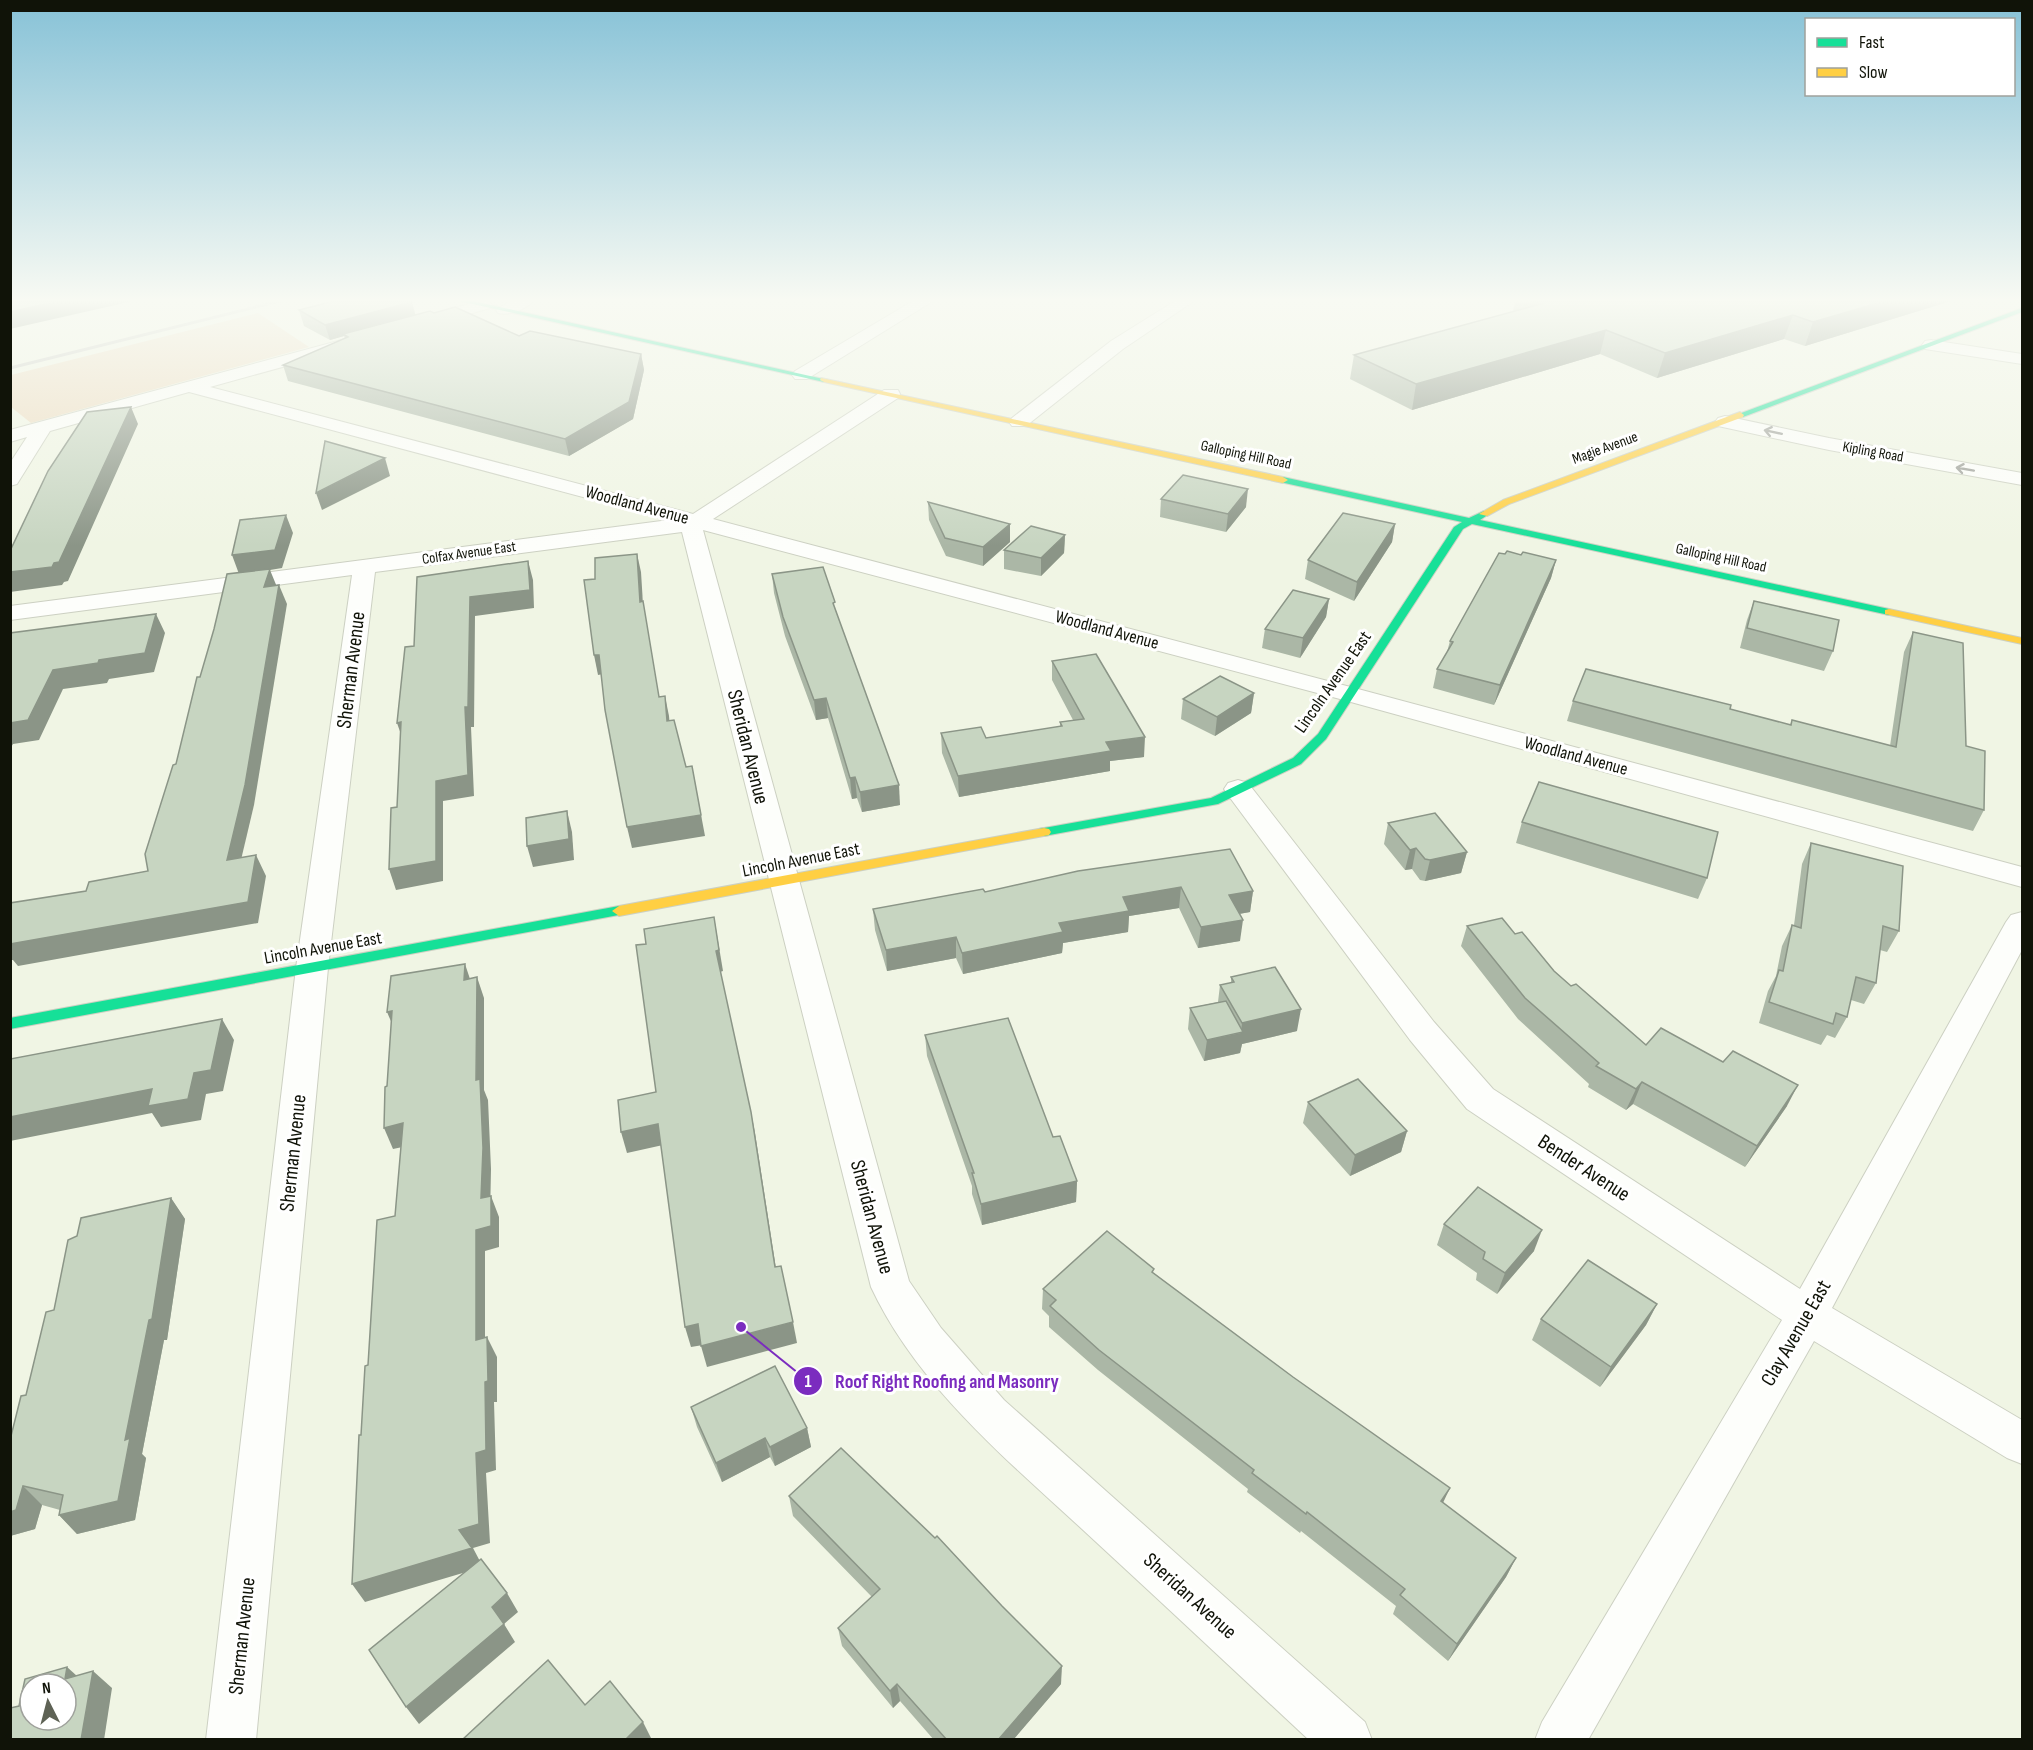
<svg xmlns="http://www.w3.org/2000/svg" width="2033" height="1750" font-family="'Sofia Sans Condensed',sans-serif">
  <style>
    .green { fill: #ecdbbf }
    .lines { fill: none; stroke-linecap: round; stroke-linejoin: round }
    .street-casing { stroke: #ccd0c2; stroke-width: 2 }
    .fast-casing { stroke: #ccd0c2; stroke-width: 2 }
    .slow-casing { stroke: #ccd0c2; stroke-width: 2 }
    .street { fill: #fdfefb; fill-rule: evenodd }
    .fast { fill: #16e098; fill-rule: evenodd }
    .slow { fill: #ffcf43; fill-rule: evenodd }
    .rail { stroke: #c9cac5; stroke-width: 3 }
    .wall { fill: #abb7a6 }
    .shaded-wall { fill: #8b9587 }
    .building { fill: #c7d5c1; stroke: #8b9587; stroke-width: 1.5; fill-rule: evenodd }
    .oneway { stroke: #9ea09a }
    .labels { text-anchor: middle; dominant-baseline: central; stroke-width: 6; stroke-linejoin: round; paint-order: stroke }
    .far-street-label { font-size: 15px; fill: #101308; stroke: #fff }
    .street-label { font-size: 18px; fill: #101308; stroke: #fff }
    .near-street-label { font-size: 21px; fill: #101308; stroke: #fff }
    .leader { fill: none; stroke: #7b2cbf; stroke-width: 2 }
    .callout-dot { fill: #7b2cbf; stroke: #fff; stroke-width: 2 }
    .mark-label { font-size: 18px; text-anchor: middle; font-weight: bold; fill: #fff }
    .callout-label { font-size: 20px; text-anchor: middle; font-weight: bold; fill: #7b2cbf; stroke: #fff; stroke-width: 6; stroke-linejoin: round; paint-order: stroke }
  </style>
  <rect width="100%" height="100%" fill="#f0f5e4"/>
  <!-- green -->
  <path class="green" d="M258,313l51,34 -278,76 -20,-16v-32z"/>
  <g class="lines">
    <defs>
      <g id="street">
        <path d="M480,301l10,1 2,3 -2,3 -66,19 -8,-5 2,-4z"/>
        <path d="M511,301h22c-7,8 -24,15 -35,12l-2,-3z"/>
        <path d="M913,301h20l-126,78h-12l-3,-4 3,-4z"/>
        <path d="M1175,301h19l-71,48 -97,77h-14l-3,-4 3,-4 99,-77z"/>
        <path d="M349,338l6,1 3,4 -3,4 -145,40 483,127 191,-124h14l2,4 -2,4 -185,121 645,170 664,178v20l-682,-188 -637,-169 206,751 32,47 63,72 361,322 7,18h-63c-76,-71 -151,-141 -227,-211 -78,-72 -165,-144 -211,-242l-189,-755 -307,40 -47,396 -72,772h-50l90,-772 56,-393 -342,45v-14l659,-86 -480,-128 -139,39 -33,53 -7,2v-23l17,-26 -17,5v-12z"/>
        <path d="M1931,340l91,14v10l-97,-15 -3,-4 3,-4z"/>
        <path d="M1725,416l104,22 193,35v12l-193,-35 -111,-24 -3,-4 3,-4z"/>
        <path d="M1238,780l10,3 186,239 59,67 307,200 206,-367 5,-7 11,-3v38l-190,358 190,112v44l-15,-6 -193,-117 -226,399h-53l7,-18 240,-402 -315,-211 -57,-69 -182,-245 -4,-6 4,-6z"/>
      </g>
      <g id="fast">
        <path d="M459,301h14l355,79 -4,2z"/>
        <path d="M2022,308v4l-279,105 -7,-2z"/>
        <path d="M1283,477l186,41 15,-7 5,3 -9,6 409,89 5,3 -5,3 -417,-91 -9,5 -137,210 -25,25 -83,40 -174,32 -5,-1 -2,-3 2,-3 5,-1 167,-30 82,-40 25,-24 136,-207 8,-5 -182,-40v-4z"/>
        <path d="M619,906l5,2 2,3 -2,3 -614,115v-11z"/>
      </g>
      <g id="slow">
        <path d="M821,378l462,99 5,3 -5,3 -459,-101 -4,-2z"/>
        <path d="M1740,412l4,3 -1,2 -234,87 -22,12 -8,-2 24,-14z"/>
        <path d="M1889,609l133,29v6l-137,-30v-4z"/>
        <path d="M1044,828l5,1 2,3 -2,3 -430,81 -7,-5 7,-5z"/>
      </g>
    </defs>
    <!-- street casing -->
    <use href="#street" class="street-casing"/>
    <!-- fast casing -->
    <use href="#fast" class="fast-casing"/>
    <!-- slow casing -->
    <use href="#slow" class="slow-casing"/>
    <!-- street -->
    <use href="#street" class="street"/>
    <!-- fast -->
    <use href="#fast" class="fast"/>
    <!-- slow -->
    <use href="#slow" class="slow"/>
    <!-- rail -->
    <path class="rail" d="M10,368l270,-67"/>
  </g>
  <!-- wall -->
  <g class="wall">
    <path d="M1515,301h436l-146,45 -21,-7 -127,39 -57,-24 -188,56 -62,-31 4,-24 159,-43z"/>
    <path d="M299,310l116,5 19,-2 85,23 122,18 3,16 -11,49 -64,37 -281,-75 -5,-16 62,-26 -1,-3 -14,4 -26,-14z"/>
    <path d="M1161,499l85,8 -20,25 -66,-15z"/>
    <path d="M928,502l82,40 -27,24 -37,-10 -17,-36z"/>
    <path d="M1395,524l-3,18 -38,59 -49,-22 3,-19z"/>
    <path d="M1065,535l-1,18 -23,23 -37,-7v-19z"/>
    <path d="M1505,554l16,1 35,5 -5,18 -57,127 -61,-17 4,-19 10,-17 3,-11z"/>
    <path d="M772,574l64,37 64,194 -38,7 -5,-14 -5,1 -24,-81 -12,2 -31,-84 -11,-43z"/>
    <path d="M1329,599l-3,18 -26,41 -38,-10 3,-19z"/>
    <path d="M1754,601l79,50 -9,20 -84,-23 7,-28z"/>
    <path d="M1913,632l53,114 18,64 -11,21 -406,-110 6,-20 157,8 60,16 2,-5 98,26 14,-94z"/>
    <path d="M1052,661l92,96 -34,4v10l-151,26 -17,-44 -1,-20 45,5 74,-11v-5l13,-2 -21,-40z"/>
    <path d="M1254,693l-3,20 -36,23 -34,-17 2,-20z"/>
    <path d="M1522,822l185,56 -9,21 -182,-56z"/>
    <path d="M1388,823l79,29 -6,21 -36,8 -5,-1 -8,-11 -7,1 -21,-26z"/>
    <path d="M1811,843l88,88 -12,21 -7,-2 -4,33 -12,21 -13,-4 -4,17 -12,21 -8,-3 -6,10 -62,-22 9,-32 8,-15 6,-30 10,-21h2l8,-61z"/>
    <path d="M1078,871l175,20 -3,21 -11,2 1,27 -42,7 -19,-40 -50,8 -1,16 -65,11 -1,10 -99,21 -7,-16 -69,13 -12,-41 -2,-21 112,-17z"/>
    <path d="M1467,926l48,8 39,37 17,15 75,59 141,61 -42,61 -112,-63 -7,6 -38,-23 1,-3 -71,-65 -57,-73z"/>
    <path d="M1231,977l66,54 -55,13 -2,9 -36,8 -16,-32 2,-21 28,-6 2,-17 11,-2z"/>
    <path d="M925,1035l128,102 24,44 -1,21 -94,23 -10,-31v-8l-45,-130z"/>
    <path d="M1308,1102l99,29 -6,21 -51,24 -47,-53z"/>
    <path d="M171,1198l14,21 -18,121h-3l-22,114 4,4 -11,62 -58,14 -18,-19 1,-5 -18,-5 -7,24 -25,7 16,-141 28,-85z"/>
    <path d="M1444,1224l90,27 -37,43 -21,-14 1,-7 -40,-28z"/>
    <path d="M1154,1273l289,230 73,55 -10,19 -58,84 -55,-47 3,-8 -95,-75 -1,2 -53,-41 1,-3 -150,-119 -49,-43v-11l-7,-7 1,-20z"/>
    <path d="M1657,1304l-11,21 -46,62 -68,-47 9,-21z"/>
    <path d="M691,1407l116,21 4,19 -36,19 -5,-9 -48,25 -25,-55z"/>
    <path d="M789,1496l272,188 -48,56h-79l-34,-39 -7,7 -51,-62 -4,-18 34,-31 -79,-81z"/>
  </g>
  <!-- shaded-wall -->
  <g class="shaded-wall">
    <path d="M60,301h73l-123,28v-17z"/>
    <path d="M1885,301h66l-146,45 8,-24z"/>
    <path d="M412,302l4,15 -73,17 1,2 -14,4 -5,-15z"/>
    <path d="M1793,315l-9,24 -127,39 8,-25z"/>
    <path d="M1606,330l-6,24 -188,56 4,-26z"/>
    <path d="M641,354l3,16 -11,49 -64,37 -4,-17z"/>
    <path d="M131,407l7,17 -70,157 -4,1 -2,3 -52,7v-20z"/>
    <path d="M385,458l5,18 -68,34 -6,-17z"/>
    <path d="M1248,489l-2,18 -20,25 2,-18z"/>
    <path d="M286,515l7,18 -11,35 -12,2 7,17 -6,19 -32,-32 -7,-19z"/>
    <path d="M1010,524v18l-27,24v-19z"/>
    <path d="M1395,524l-3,18 -38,59 3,-19z"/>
    <path d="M1065,535l-1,18 -23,23v-18z"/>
    <path d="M637,554l4,18 3,49 -4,-19z"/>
    <path d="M1556,560l-5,18 -57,127 6,-20z"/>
    <path d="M528,561l5,19 1,28 -59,8 -1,111h-3l3,69 -31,5v80l-47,9 -7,-21 47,-88 29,-74 5,-110z"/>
    <path d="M279,585l8,19 -33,201 -18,76 -9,-21z"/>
    <path d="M1329,599l-3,18 -26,41 3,-20z"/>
    <path d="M156,614l9,19 -11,39 -45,7 -2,4 -44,6 -24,51 -26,4 -3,5v-26l43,-53 46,-10z"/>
    <path d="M594,655h5l4,19 -5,1z"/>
    <path d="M1254,693l-3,20 -36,23 2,-19z"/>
    <path d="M665,696l4,20 2,25 -4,-20z"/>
    <path d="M826,698l2,20 -12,2 -2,-20z"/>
    <path d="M401,722l3,21 -7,-20z"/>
    <path d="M1145,737l-1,20 -34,4v10l-151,26 -1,-21 148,-34z"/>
    <path d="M692,766l13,70 -73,12 -5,-21z"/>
    <path d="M855,777l2,21 -5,1 -2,-21z"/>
    <path d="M899,785l1,20 -38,7 -2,-20z"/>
    <path d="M567,811l5,21 2,28 -41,7 -6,-21z"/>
    <path d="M1416,848l-4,21 -7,1 5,-20z"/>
    <path d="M1467,852l-6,21 -36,8 5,-21z"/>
    <path d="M256,855l10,21 -8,47 -240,43 -5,-6h-3v-17z"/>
    <path d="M1181,887l-2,21 -50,8 -1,16 -65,11 -1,10 -99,21 -1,-21 97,-30 64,-26z"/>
    <path d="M1253,891l-3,21 -23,4 2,-21z"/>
    <path d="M714,917l9,54 -3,1 -4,-21z"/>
    <path d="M1243,920l-3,21 -42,7 3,-21z"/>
    <path d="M956,937v21l-69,13 -1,-21z"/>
    <path d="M465,964l7,21 -8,-5z"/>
    <path d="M477,977l7,21v92l4,10 3,69 -1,50 -9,-21 -5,-118z"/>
    <path d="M1301,1009l-4,22 -55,13 -2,9 -36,8 3,-21 34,-7 1,-10z"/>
    <path d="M392,1011l4,22 -9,-21z"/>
    <path d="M222,1019l12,21 -11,51 -17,3 -5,26 -40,7 -9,-14 -142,28v-24l184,-44z"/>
    <path d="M1642,1082l-9,22 -7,6 10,-21z"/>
    <path d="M1798,1085l-11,21 -42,61 12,-21z"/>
    <path d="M751,1112l4,21 24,155 -4,-21z"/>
    <path d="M403,1123l9,22 -19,4 -9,-21z"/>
    <path d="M658,1124l5,21 -36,8 -6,-21z"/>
    <path d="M1407,1131l-6,21 -51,24 5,-21z"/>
    <path d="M1077,1181l-1,21 -94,23 -1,-21z"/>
    <path d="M491,1196l8,21v30l-14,4v109l-9,-20v-110z"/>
    <path d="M171,1198l14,21 -18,121h-3l-22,114 4,4 -11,62 -58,14 -18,-19 66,-75z"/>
    <path d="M1542,1230l-8,21 -37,43 8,-21z"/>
    <path d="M1657,1304l-11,21 -46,62 11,-20z"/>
    <path d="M793,1322l4,21 -90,24 -6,-21z"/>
    <path d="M698,1324l5,21 -12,2 -6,-20z"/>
    <path d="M487,1337l10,20v45h-3l2,68 -10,3 4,70 -17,5 10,19 -118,35 -13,-18 124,-131 9,-71z"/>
    <path d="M807,1428l4,19 -36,19 -5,-19z"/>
    <path d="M765,1438l5,19 -48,25 -6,-19z"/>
    <path d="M23,1486l19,19 -7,24 -25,7v-24z"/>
    <path d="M1450,1488l-9,19v-6z"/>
    <path d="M1516,1558l-10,19 -58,84 9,-17z"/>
    <path d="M507,1593l11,19 -14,12 11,18 -96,82 -13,-17 86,-100z"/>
    <path d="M1062,1666l-1,18 -48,56h-15z"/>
    <path d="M67,1667l20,18 -22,-6z"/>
    <path d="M93,1671l19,17 -8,52h-23z"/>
    <path d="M897,1684l3,17 -7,7 -3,-17z"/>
    <path d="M643,1722l8,16 -1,2h-25z"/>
  </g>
  <!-- building -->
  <g class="building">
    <path d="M10,301h50l-50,11z"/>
    <path d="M334,301h77l1,1 -87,23 -26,-15z"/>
    <path d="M1532,301h353l-72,21 -20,-7 -128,38 -59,-23 -190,54 -62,-29 187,-51z"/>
    <path d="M455,307l64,29 11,-5 111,23 -12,48 -64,37 -282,-74 65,-28 -5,-3 87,-23 4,2z"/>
    <path d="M131,407l-72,155 -5,1 -2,4 -42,5v-21l38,-80 39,-59z"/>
    <path d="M325,441l60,17 -69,35z"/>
    <path d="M1183,475l65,14 -20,25 -67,-15z"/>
    <path d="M928,502l82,22 -27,23 -38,-9z"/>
    <path d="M1343,513l52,11 -38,58 -49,-22z"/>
    <path d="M286,515l-11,35 -43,5 8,-35z"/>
    <path d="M1031,526l34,9 -24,23 -37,-8z"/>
    <path d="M1507,551l14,4 2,-3 33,8 -56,125 -63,-16 16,-27 -3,-1 49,-88 6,1z"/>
    <path d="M637,554l3,48 3,-1 16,96 6,-1 2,25 7,-1 12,47 6,-1 9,49 -74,12 -22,-117 -6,-55h-5l-10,-75 11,-1v-21z"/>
    <path d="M528,561l2,29 -60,7 -2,110h-3l3,68 -32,6v80l-47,8 2,-61 6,-1 4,-85 -4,1 8,-76 9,-1 3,-69z"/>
    <path d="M823,567l12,35 -2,1 66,182 -39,7 -5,-15 -5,1 -24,-80 -12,2 -31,-83 -11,-43z"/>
    <path d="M270,569l-6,18 15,-2 -34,200 -18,75 29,-5 -8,47 -238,42v-41l76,-12 3,-9 59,-11 -3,-17 28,-89 3,-1 21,-87h3l14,-48 13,-55z"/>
    <path d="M1293,590l36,9 -26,39 -38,-9z"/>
    <path d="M1754,601l85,19 -6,31 -86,-23z"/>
    <path d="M156,614l-11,39 -46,7 -1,3 -45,7 -25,50 -18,3v-90z"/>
    <path d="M1913,632l50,11 3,103 19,5 -1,59 -411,-109 13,-32 145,36 -1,4 61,16 1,-5 104,27z"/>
    <path d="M1096,654l49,83 -39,5 5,9 -153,25 -17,-43 40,-6 5,11 76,-12 -2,-4 24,-3 -32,-58z"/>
    <path d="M1220,676l34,17 -37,24 -34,-18z"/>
    <path d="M1539,782l179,50 -11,46 -185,-56z"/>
    <path d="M567,811l2,28 -42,7 -1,-28z"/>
    <path d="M1435,813l32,39 -37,8 -5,-1 -9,-11 -6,2 -22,-27z"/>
    <path d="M1811,843l92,23 -4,65 -16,-5 -7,57 -20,-6 -9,40 -11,-4 -3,11 -64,-22 10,-32 4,1 9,-46 9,3z"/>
    <path d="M1230,849l23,42 -24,4 14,25 -42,7 -20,-40 -58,10 6,14 -70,12 4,9 -101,21 -6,-16 -70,13 -13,-41 110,-20 2,3 93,-21z"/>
    <path d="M714,917l5,33 -3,1 35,161 24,155 6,-1 12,56 -92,24 -3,-22 -13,3 -27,-203 -37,8 -3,-32 38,-8 -20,-147 10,-1 -2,-15z"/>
    <path d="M1502,918l13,16 7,-2 32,39 17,15 5,-2 70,61 15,-17 62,34 10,-11 65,34 -41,61 -115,-64 -6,7 -40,-23 3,-3 -74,-65 -58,-72z"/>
    <path d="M465,964l-1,16 13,-3 -1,103 4,-1 3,69 -2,50 10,-2v30l-15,4v110l11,-3 1,44 -3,1 1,68 -10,3 3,71 -20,6 13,18 -120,36 7,-149h2l4,-69 3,-1 9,-145 18,-4 8,-93 -19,5 1,-41 2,-1 5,-75 -5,1 4,-36z"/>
    <path d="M1275,967l26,42 -59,14 -22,-38 14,-3 -3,-5z"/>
    <path d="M1226,1001l17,31 -36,8 -17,-32z"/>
    <path d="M1008,1018l45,119 7,-1 17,45 -96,23 -9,-31h2l-49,-138z"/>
    <path d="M222,1019l-11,51 -17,3 -6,26 -40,7 4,-17 -142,28v-58z"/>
    <path d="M1358,1079l49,52 -52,24 -47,-53z"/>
    <path d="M1478,1187l64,43 -37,43 -22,-14 2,-7 -41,-28z"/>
    <path d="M171,1198l-19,121 -3,1 -24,120 5,-2 -12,63 -59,14 4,-20 -40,-9 -7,24 -6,2v-72l11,-44 5,-1 20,-83 8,-2 14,-70 9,-4 4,-18z"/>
    <path d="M1107,1231l47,38 -2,3 141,105 157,111 -9,13 75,57 -59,86 -57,-49 5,-6 -98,-77 -1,2 -54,-41 2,-3 -155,-120 -49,-44 6,-6 -13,-11z"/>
    <path d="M1588,1260l69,44 -46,63 -70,-48z"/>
    <path d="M775,1366l32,62 -37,19 -5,-9 -49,25 -25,-56z"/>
    <path d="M841,1448l94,90 2,-2 65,70 60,60 -64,74h-51l-50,-56 -7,7 -52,-63 42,-39 -91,-93z"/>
    <path d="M481,1559l26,34 -15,14 12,17 -98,83 -37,-57z"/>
    <path d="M548,1660l37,45 25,-24 33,41 -18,18h-163z"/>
    <path d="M67,1667l-2,12 28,-8 -12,69h-71v-32l9,-2 6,-27zM30,1684h36v36h-36z"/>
  </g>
  <!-- one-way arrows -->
  <defs><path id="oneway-shaft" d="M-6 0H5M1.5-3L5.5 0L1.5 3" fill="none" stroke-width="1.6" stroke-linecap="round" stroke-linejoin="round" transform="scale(1.5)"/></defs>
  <g class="oneway">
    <use href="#oneway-shaft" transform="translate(1773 432) rotate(-168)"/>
    <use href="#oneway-shaft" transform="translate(1965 469) rotate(-170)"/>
  </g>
  <!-- sky -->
  <linearGradient id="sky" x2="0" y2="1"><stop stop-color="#87c2d7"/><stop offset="0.55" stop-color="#f8faf3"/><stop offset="1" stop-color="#f8faf3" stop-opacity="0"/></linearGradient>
  <rect width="2033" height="546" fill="url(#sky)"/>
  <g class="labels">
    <!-- far-street labels -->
    <g class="far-street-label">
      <text transform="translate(1605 448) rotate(-20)">Magie Avenue</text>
      <text transform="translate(1873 452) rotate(10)">Kipling Road</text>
      <text transform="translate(1246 455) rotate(12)">Galloping Hill Road</text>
      <text transform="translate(469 553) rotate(-8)">Colfax Avenue East</text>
      <text transform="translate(1721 558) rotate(12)">Galloping Hill Road</text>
    </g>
    <!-- street labels -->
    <g class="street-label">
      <text transform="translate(637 505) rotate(15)">Woodland Avenue</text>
      <text transform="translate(1107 630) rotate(15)">Woodland Avenue</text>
      <text transform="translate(1333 682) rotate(-55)">Lincoln Avenue East</text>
      <text transform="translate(1576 756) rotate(15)">Woodland Avenue</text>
      <text transform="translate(801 860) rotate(-11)">Lincoln Avenue East</text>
      <text transform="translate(323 948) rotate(-10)">Lincoln Avenue East</text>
    </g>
    <!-- near-street labels -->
    <g class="near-street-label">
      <text transform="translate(351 670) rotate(-83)">Sherman Avenue</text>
      <text transform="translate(748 747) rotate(76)">Sheridan Avenue</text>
      <text transform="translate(293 1153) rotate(-84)">Sherman Avenue</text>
      <text transform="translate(1584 1168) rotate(33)">Bender Avenue</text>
      <text transform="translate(872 1217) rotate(75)">Sheridan Avenue</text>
      <text transform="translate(1796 1333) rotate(-60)">Clay Avenue East</text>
      <text transform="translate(1190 1596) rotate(42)">Sheridan Avenue</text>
      <text transform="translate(242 1636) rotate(-84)">Sherman Avenue</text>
    </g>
  </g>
  <!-- callouts -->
  <path class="leader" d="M741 1327L808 1381"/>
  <g class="callout-dot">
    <circle cx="741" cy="1327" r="6"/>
    <circle cx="808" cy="1381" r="15"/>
  </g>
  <g class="mark-label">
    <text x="808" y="1387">1</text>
  </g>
  <g class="callout-label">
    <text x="947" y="1388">Roof Right Roofing and Masonry</text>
  </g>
  <!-- border -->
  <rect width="2033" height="1750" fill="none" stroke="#101308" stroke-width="24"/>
  <!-- legend -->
  <rect x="1805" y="18" width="210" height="78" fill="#ffffff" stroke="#9fa19c" stroke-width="1.5"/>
  <rect x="1817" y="38" width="30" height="9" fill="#16e098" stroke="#9fa19c" stroke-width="1.5"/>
  <text x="1859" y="48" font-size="18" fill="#101308">Fast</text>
  <rect x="1817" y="68" width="30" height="9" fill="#ffcf43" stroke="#9fa19c" stroke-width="1.5"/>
  <text x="1859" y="78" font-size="18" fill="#101308">Slow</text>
  <!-- north arrow -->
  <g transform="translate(48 1702) rotate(354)"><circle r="28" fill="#ffffff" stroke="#9fa19c" stroke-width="1.5"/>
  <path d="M0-4.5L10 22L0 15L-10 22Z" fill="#5e6255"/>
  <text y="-9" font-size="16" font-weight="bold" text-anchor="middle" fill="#101308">N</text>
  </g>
</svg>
